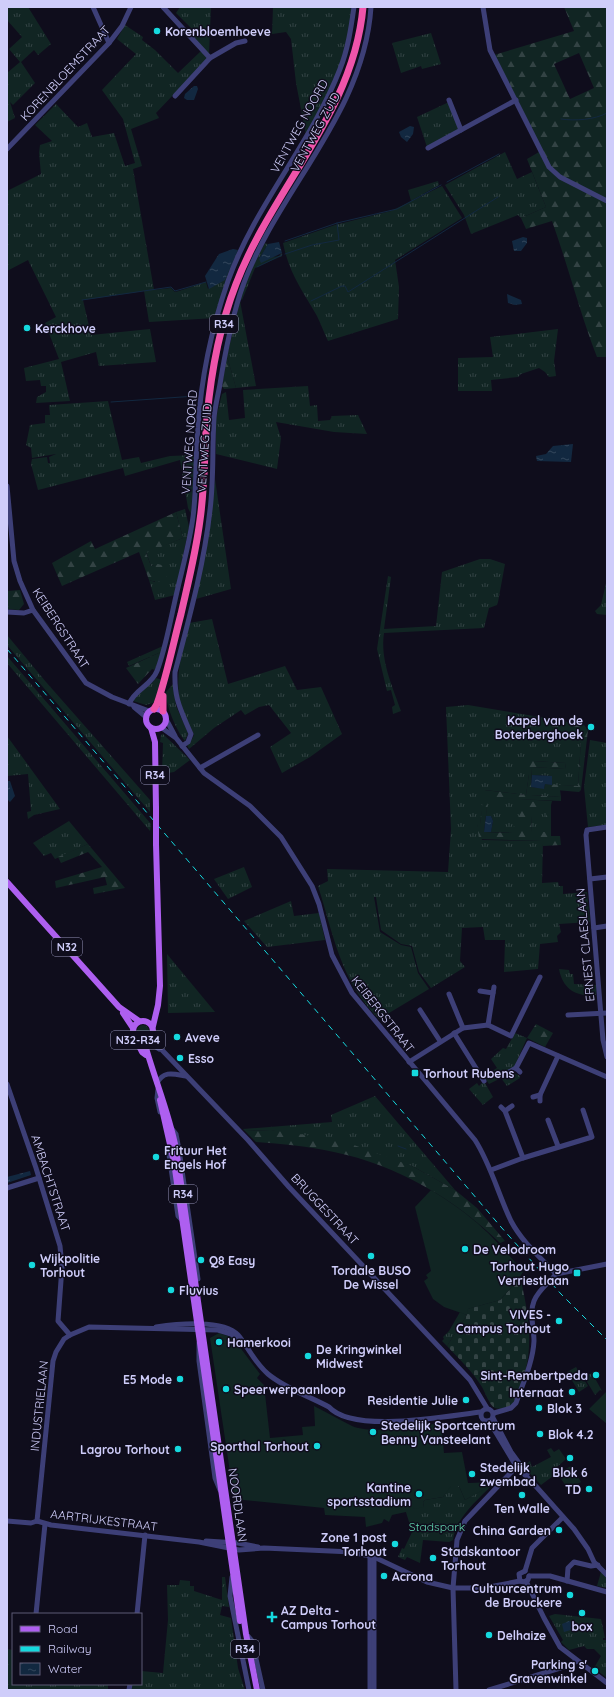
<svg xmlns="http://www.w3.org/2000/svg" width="614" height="1697" font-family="Quicksand,sans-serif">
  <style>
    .grass { fill: url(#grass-tufts) }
    .forest { fill: url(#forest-firs); fill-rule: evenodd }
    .cemetery { fill: url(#cemetery-stones) }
    .pitch { fill: #112523 }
    .water { fill: url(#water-ripples) }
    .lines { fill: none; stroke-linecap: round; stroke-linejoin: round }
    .stream { stroke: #122840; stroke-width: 1 }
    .minor { stroke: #3d3f77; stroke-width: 5 }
    .major { stroke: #ae5ff0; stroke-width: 6 }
    .highway { stroke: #ef54aa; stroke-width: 7 }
    .rail { stroke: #15d9de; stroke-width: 1; stroke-dasharray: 6 5; stroke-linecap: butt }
    .major-bridge { stroke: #ae5ff0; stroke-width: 6 }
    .poi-dot { fill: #15d9de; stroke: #0f0d1c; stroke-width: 1.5 }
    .labels { text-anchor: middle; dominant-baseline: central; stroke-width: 3; stroke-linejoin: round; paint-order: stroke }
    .shield { fill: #0f0d1c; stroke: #9593b7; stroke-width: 1 }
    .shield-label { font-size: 11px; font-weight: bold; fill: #cfcdfa }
    .poi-label { font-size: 12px; font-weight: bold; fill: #cfcdfa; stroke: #0f0d1c; text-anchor: start }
    .street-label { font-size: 12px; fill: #cfcdfa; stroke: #0f0d1c }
    .park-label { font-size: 12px; fill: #61d2ad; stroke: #0f0d1c }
  </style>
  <defs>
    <pattern id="grass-tufts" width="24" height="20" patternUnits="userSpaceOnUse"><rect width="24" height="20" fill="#112523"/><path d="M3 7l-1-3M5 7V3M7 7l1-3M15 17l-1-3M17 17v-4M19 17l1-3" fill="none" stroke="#334344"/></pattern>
    <pattern id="forest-firs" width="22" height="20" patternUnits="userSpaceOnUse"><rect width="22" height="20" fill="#112523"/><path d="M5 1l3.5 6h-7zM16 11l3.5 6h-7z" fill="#334344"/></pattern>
    <pattern id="cemetery-stones" width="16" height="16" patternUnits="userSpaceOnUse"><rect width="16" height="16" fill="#112523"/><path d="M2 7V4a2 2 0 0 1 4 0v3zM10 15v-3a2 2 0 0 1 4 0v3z" fill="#334344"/></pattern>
    <pattern id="water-ripples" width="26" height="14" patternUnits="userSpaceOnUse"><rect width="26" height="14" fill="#122840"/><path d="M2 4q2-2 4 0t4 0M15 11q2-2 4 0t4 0" fill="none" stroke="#33465c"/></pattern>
  </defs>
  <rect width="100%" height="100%" fill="#0f0d1c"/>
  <!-- grass -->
  <g class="grass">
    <path d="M7,7h21l23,37 -13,11 -4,-5 -13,12 14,21 -22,22 -3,-3 5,16 -8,4v-49l13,-11 -11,-13 13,-12 -15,-17z"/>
    <path d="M180,7h31l-2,47 -20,-20 4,-4 -17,-17z"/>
    <path d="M273,7h79l-6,41 -12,32 -28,55 -10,-52 -5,-44 -5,-7 -14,2z"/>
    <path d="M125,25l18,12 -1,3 13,10 23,23 23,-22 7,7 -52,55 3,5 -28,11 11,37 -9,3 21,121 17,-2 4,4 4,-1 27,-9 2,7 31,-39 -24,68 -66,4 -5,-31 -61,9 8,35 59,-6 6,33 -57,4 -3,-14 -35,10 9,39 -34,2 1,-6 9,-5v-6h-5l-1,-6 -14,1 -2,-13 35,-9 -14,-36 11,-6 -28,-57 -21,11v-80l34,-17 -2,-21 1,-8 12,-4 -17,-16 21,-21 22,23 9,-4 5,14 22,-4 11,33 10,-3 -12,-44 -21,-29 34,-36 -19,-15z"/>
    <path d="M431,33l10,31 -19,5 -1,-3 -20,7 -9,-30z"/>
    <path d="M449,102l11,28 -33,17 -10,-30z"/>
    <path d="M505,152l12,27 15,-7 14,35 -25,11 -3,-3 -47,19 -7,-19 -19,-30z"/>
    <path d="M438,181l1,4 -28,16 -3,-11z"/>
    <path d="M442,186l20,32 -67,42 4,27 -1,32 -70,22c-4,-8 -7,-17 -11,-25 -15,-26 -28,-43 -34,-73l52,-18 56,-14z"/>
    <path d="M265,243l3,1 -9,15 20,-3 3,-3v3l-27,12 -13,32 -2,-1 11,-30z"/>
    <path d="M240,301l16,85 -20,2 -9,-32z"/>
    <path d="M558,329l-4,32 2,15 -7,1 -4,-5 -6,-4 -18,6 -3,3 -27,3 1,11h-34v-33l35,-1 -3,-20z"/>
    <path d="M308,386l2,20 7,-1 1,16 12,-1 2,-4 26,-1 9,19 -33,-2 -58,-10 5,16 -4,31 -61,-15v-36l6,-24 4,-2 3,28 16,-2 -2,-28z"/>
    <path d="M108,401l14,59 17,-3 2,6 29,-7 25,-1 -4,59 -3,-6 -8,-48 -55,16 -2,-8 -85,22 -7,-26 1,-5 15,-2 1,6h2l-1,-6 7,-3 -24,4 -1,-10 -5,-3 4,-20 15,-2v-8h5l-1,-10z"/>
    <path d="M215,479l16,110 -35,10 12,-61z"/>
    <path d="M185,509l4,18 -14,68 -20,5 -6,-20 6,2v-17l-4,1 -5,-14 37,-14 -7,-26z"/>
    <path d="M480,559h10l15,5 -7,38 -1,3 -8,3 -5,20 -100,5c-4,27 8,52 17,78l-8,3 -1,-7 3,-2 -4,-15 -4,1 -10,-42 11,-73 3,1 -7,52 52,-3 6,-54z"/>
    <path d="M607,579v36l-10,-1 -2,-3 6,-6z"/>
    <path d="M212,619l16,65 57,-18 12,24 24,-3 21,47 -32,23 -28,16 -12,-26 21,-14 -22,-28 -10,2 -14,8 -4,-5 -27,18 -25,21 -2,-4 4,-4 3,-6c-3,-9 -10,-16 -12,-25 -9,-30 0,-58 7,-87z"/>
    <path d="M7,635l39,47 104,118v12l-143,-167z"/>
    <path d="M163,646l-2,6 -32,14 -2,-4z"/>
    <path d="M7,656l144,168 -1,7 -143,-168z"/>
    <path d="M156,678l6,2 -6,22 -10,3 -13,-4c5,-10 16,-14 23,-23z"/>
    <path d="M173,684l3,22 12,27 -3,8c-8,-9 -20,-37 -19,-49z"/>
    <path d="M468,705l84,14 1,18 28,4 -3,45 -26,-1v-9l-20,-1v-8l33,2 1,-6 -33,-2 -4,-4v17l-3,21 -41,-5 -5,34h-3l5,16 61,1 -1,42 16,-1 1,4h4v8l24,-2 3,30 -31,2 2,8 -4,4 1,6 -18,2 -2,25 -34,3 1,-32h-20l-2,-13 -21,1 -2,33 5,6 -34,21 -12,-16 -7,-26 -11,-2 -20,-14 -5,-33h-2l6,35 21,13 10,2 7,26 11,16 -50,30c-39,-39 -45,-83 -61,-133l10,-5 -1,-12 121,3 3,-43 -5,-122z"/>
    <path d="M163,734l27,26 -16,12 -12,2 1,-31 -3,-1 1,-7z"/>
    <path d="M7,736l53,73 -26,6 -6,4 -1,-7 4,-1 -3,-37 -21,2z"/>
    <path d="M590,740l17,3v82l-19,2 -4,-40z"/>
    <path d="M531,787l29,3 1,7 -30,-2z"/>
    <path d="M487,797l65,4 -1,4h-5v27h-15l1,-17h5v-13l-24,31 -22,-1 2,-11 -2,-5h-5z"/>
    <path d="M69,821l19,23 -33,15 -4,-6 -7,3 -11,-13z"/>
    <path d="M244,867l8,20 -24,12 -14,-20z"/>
    <path d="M291,901l3,15 25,-3 6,27 -58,7 -23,-26z"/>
    <path d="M167,954l48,58 -47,1z"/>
    <path d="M559,969l10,1 1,4h3l1,10 22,1v10c-19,2 -33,-5 -37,-26z"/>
    <circle cx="143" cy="1031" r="6"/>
    <path d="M515,1033l12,5 -15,34 8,4v2l-13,8 -6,-8 -12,6 -5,-8 13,-8 -6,-9 12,-11 3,1z"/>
    <path d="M483,1082l2,1 8,14 -10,8 -14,-16 8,-6 2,3z"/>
    <path d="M375,1096l80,94 -43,-24 -141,-36 -26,1 -2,-2 89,-7 -1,-7z"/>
    <path d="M460,1312l7,3 -20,31 -5,-5 2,-2 -1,-2 6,-6z"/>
    <path d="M576,1367l12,19 -9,6 -12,-20z"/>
    <path d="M592,1373l10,18 -2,-1 -5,5 -11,-18z"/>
    <path d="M551,1448l3,4 5,-3 7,10 -9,8 3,5 11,-6 10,16 -13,7 -11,-16 -16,12 -16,-17v-3l5,-4 2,6 19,-10 -4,-7z"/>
    <path d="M492,1484v1c-14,15 -36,32 -39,55l-4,2 -26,-2 -3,23 -13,-6 -2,3 -7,-3 4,-9 2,1 9,-19 -2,-1 1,-3 -2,-1 -5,-16 1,-2h18l-1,-5 2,-2 18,-3 7,-11h9l6,14z"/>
    <path d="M601,1572l6,5v11l-10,-2z"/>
    <path d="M222,1577h3l4,30 -7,-1 -2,9 11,3 7,50 7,22h-114l1,-6h9v-13l22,2 5,-53 -1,-35h12l1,-5 10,1v5h4v5l28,9z"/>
    <path d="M555,1614l46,5 4,19h-2v2h4v38l-13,-10 7,-12 -7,-7h-7l-3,-3 -15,4 -8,-8 2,-2 -14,-24z"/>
    <path d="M7,1649l6,1v34h95v5l10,1h-111z"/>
  </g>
  <!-- forest -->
  <g class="forest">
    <path d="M564,7h43v350h-10c-17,-44 -29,-91 -45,-136l-26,8 -5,-11 25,-11 -19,-48 12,-7 -45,-97 80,-24zM579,53l15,35 -24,11 -16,-35z"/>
    <path d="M227,356l9,32 -12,1 -2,-3z"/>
    <path d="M176,512l7,26 -37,15 5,13 7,-2 7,2 2,12c-6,5 -11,4 -18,2l-10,-28 -77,34 -10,-23 39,-22 4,8z"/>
    <path d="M20,590l4,14 -5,6 -12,-1v-18z"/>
    <path d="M161,652l-6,18 -3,-1 -14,15 -12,-16z"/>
    <path d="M552,719l32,6 4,5 -7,60 -2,2 -35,-3 1,-5 33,2 3,-45 -28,-4z"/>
    <path d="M529,756l4,1v4l33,2 -1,6 -33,-2 -1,28 30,2v4l-73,-3 -4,34 29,1 1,-8h4l2,-24 18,1 -1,13 -5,1 -1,16h15v-28l5,1v31h9l1,9 -18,1 -1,-5 -63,-2 -2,-15h3l4,-34 42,5 3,-21z"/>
    <path d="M88,844l37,44 -31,6 -1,-6 14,-3 -2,-8 -49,11 -1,-7 47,-14 -14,-15 -27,11 -3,-6z"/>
    <path d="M536,1024l17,9 -8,14 -18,-9z"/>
    <path d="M271,1130l69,10 72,26 43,24 22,18 28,33 -5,2c-45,-44 -103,-78 -166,-91 -26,-6 -52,-8 -78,-10l-11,-11z"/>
  </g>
  <!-- cemetery -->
  <path class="cemetery" d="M518,1280l3,1c11,48 13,78 -7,124 -6,2 -12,5 -19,3 -6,-3 -10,-16 -13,-21 -9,-15 -23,-28 -35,-41l20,-31v-6l33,-9z"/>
  <!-- pitch -->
  <g class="pitch">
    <path d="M431,1190c41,25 62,45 92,82l-5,8 -18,20 -32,9 -1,6 -23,-8 -11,-8 -9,-18 4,-3 -2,-3 5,-4 -16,-64z"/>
    <path d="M219,1333l14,5 27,36 -3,4 7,7 6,53 33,-3 -1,-8 13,-1 -1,-20c13,7 25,13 38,20 20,9 67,-1 89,-3l3,30 18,-1 6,31 27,-1 -3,3 -27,15 -6,-14h-8l-8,11 -18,3 -2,2 1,5 -10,2 -1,-2h-7v5l-14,3 -3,7 -5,-3 -2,4 -16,4 -1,-10 -40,-2 -1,-7 -90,-9 -24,-161z"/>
    <path d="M607,1391v33l-18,-15z"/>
  </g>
  <!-- water -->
  <g class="water">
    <path d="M194,86h3l1,3 -4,11h-7l-3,-2 1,-4z"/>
    <path d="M410,126l4,1 -1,7 -6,8 -6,-5 -2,-5z"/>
    <path d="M523,237l4,1v5l-6,8h-7l-2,-10z"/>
    <path d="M279,242l3,11 -21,10 -2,-4 9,-15z"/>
    <path d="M233,249l5,1 -13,30 -16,9 -4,-13 14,-22z"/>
    <path d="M507,294l14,6 1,4 -7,1 -7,-2z"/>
    <path d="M573,444l-2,18 -34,-1 -1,-5 10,-2 7,-8z"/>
    <path d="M532,775l20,1v9l-7,-1 -1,5 -13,-2z"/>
    <path d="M7,781h3l5,15 -5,6 -3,-3z"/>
    <path d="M486,816h5l2,5 -2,11h-7z"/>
    <path d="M30,1171l1,4 -24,8v-6z"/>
    <path d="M569,1621l4,1 1,7 -10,3 -2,-8z"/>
  </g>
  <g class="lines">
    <!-- stream -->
    <g class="stream">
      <path d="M561,119c14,2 33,1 46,-6"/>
      <path d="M447,182l52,-28"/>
      <path d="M285,241l52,-18 60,-14 44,-24"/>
      <path d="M285,254l27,-9 27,-5 -2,-17"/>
      <path d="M257,267l25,-12"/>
      <path d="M82,300l89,-13 4,4 31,-9"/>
      <path d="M311,301l31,-15h3l3,6 150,-95"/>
      <path d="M111,402l85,-6"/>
      <path d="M398,1146l8,3"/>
    </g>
    <!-- minor -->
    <g class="minor">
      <path d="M93,7l16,36"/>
      <path d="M163,7l47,51 26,-15 9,-2"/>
      <path d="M483,7l7,43 59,117 11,10 47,24"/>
      <path d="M175,96l35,-38"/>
      <path d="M449,100l12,30"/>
      <path d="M428,148l88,-48"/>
      <path d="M7,149l102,-106 13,-17 9,-19"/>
      <path d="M7,486l7,75 6,20 13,29 53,73 26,14 37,14"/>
      <path d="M7,612l17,1 9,-3"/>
      <path d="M129,704c6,-15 22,-18 28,-33 8,-21 12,-44 17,-66 6,-29 15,-58 19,-88 4,-30 2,-60 5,-89 3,-50 14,-101 30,-147 27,-76 83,-137 112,-212 8,-20 11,-41 14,-62"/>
      <path d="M134,707l12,10"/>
      <path d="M166,719l9,17"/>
      <path d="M162,728l14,10 28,35 46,33 31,31 31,49 7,18 13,51 20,38 123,147c16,25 23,54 36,81 11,21 29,36 45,53"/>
      <path d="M182,746l6,-4 3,-8c-10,-24 -17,-34 -16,-62 14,-53 29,-107 35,-162 4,-31 2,-61 4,-92 1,-11 4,-23 6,-34 5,-31 11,-61 20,-90 33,-100 124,-177 131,-287"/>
      <path d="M200,768l58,-33"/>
      <path d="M607,827l-20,3 -1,5 17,205 4,17"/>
      <path d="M590,879l17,-2"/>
      <path d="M594,928l13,-2"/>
      <path d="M480,991l13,2"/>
      <path d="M449,994l14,34"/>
      <path d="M420,1010l20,31"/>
      <path d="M568,1015l39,-2"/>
      <path d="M488,1025l6,-38"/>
      <path d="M454,1033l30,48"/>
      <path d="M152,1037l10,13 86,90 41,47 181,193 17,28"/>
      <path d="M147,1041l12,8"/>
      <path d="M409,1062l54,-34 25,-3 23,11 29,-59"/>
      <path d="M509,1072l7,-4"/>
      <path d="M520,1072l-4,-4 13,-25 78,34"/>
      <path d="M157,1083c7,-13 17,-9 29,-7"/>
      <path d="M7,1084l29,84 24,78 2,21 -4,54 12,14"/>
      <path d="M158,1089l-1,9 3,14"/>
      <path d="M533,1097l7,-2"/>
      <path d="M540,1101v-6l18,-39"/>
      <path d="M501,1107l4,4 18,47"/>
      <path d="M505,1111l7,-5"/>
      <path d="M548,1120l10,26"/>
      <path d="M172,1129l4,5 3,16 19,129"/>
      <path d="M168,1148l10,68 4,4"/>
      <path d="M491,1170l32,-12 69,-21 -9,-27"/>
      <path d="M7,1188l32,-10"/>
      <path d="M556,1274l51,-10"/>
      <path d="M156,1327c20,-3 68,-8 82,8 11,13 16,27 30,39 18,15 41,22 61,33 24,27 118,9 152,5"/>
      <path d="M199,1343v18l16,117 5,12"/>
      <circle cx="487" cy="1415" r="6"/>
      <path d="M494,1413l17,-5 5,-5c7,-20 17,-41 18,-62 0,-14 -5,-28 0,-40 5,-12 15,-18 22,-27"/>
      <path d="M493,1418l18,34 16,22"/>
      <path d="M489,1421l27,45 17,17 41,46 14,20 6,13 13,13"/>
      <path d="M7,1521l24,2 6,-2"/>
      <path d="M37,1521l14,4 148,17 40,8 25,-2 88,4 22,5 53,25 26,6h31l36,-7 4,1 4,-2 1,-4"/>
      <path d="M37,1521l16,-160 3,-9 8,-13 6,-4 19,-8 129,3 13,4 11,8"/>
      <path d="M206,1541l32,2 20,4"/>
      <path d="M525,1571l7,-23 31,-31"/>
      <path d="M529,1576h21l57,16"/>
      <path d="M232,1577l-2,19 19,94"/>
      <path d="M520,1581l-1,-7 6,-3"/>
      <path d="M526,1581l18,37 16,29 47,36"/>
      <path d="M567,1581l1,-13 6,-6 17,4 7,-1"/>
      <path d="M36,1614l9,-90"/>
      <path d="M137,1614l8,-79"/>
      <path d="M246,1634l6,7 11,49"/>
      <path d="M129,1690l1,-6"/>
      <path d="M370,1690v-134"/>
      <path d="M374,1690v-133"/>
      <path d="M456,1690l-3,-102 4,-48 8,-19 54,-57"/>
      <path d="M489,1690l81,-25 7,-4"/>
    </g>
    <!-- major -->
    <g class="major">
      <circle cx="156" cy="719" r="10"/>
      <path d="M151,728l4,14 1,66"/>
      <path d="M7,882l112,125 20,14"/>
      <path d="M123,1013l10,15"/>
      <circle cx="143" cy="1031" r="10"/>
      <path d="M153,1026l5,-21 2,-19 -4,-142"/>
      <path d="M135,1038l7,14 4,3"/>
      <path d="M144,1041c10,37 25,71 32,108l70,485 11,56"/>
      <path d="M160,1100l14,62 66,459"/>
    </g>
    <!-- highway -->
    <g class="highway">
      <path d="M154,709l3,-5c10,-29 16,-60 24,-90 7,-31 15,-62 19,-94 5,-34 4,-68 7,-103 4,-44 13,-92 29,-133 36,-95 118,-172 127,-277"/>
      <path d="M163,711v-15"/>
    </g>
    <!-- rail -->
    <path class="rail" d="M7,649l494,578 60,67 46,46"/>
    <!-- major-bridge -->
    <path class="major-bridge" d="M156,808v36"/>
  </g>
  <!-- markers -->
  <g class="poi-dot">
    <circle cx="157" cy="31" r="4"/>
    <circle cx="27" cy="328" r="4"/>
    <circle cx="591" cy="727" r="4"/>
    <circle cx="177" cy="1037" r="4"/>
    <circle cx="180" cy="1058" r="4"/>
    <rect x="411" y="1069" width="8" height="8" rx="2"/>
    <circle cx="156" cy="1157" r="4"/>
    <circle cx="465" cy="1249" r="4"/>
    <circle cx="371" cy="1256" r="4"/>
    <circle cx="201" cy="1260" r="4"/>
    <circle cx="32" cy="1265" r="4"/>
    <rect x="573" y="1269" width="8" height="8" rx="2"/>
    <circle cx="171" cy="1290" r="4"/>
    <circle cx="559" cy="1321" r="4"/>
    <circle cx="219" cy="1342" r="4"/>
    <circle cx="308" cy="1356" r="4"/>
    <circle cx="596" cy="1375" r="4"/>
    <circle cx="180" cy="1379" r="4"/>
    <circle cx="226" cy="1389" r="4"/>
    <circle cx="572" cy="1392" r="4"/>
    <circle cx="466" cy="1400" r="4"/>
    <circle cx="539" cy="1408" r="4"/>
    <circle cx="373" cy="1432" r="4"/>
    <circle cx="540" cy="1434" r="4"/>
    <circle cx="317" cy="1446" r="4"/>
    <circle cx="178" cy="1449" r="4"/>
    <circle cx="570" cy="1458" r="4"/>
    <circle cx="472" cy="1474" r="4"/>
    <circle cx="589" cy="1489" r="4"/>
    <circle cx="419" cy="1494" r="4"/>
    <circle cx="522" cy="1495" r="4"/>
    <circle cx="559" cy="1530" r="4"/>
    <circle cx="395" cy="1544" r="4"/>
    <circle cx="433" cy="1558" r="4"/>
    <circle cx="384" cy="1576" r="4"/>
    <circle cx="570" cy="1595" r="4"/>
    <circle cx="582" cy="1613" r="4"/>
    <path d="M270 1611h4v4h4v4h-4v4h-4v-4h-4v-4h4z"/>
    <circle cx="489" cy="1635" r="4"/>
    <circle cx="595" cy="1671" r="4"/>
  </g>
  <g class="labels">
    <!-- shield labels -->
    <g class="shield">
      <rect x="210" y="315" width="28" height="18" rx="3"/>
      <rect x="141" y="766" width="28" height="18" rx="3"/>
      <rect x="52" y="938" width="30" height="18" rx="3"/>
      <rect x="111" y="1031" width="54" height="18" rx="3"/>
      <rect x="169" y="1185" width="28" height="18" rx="3"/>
      <rect x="231" y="1640" width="28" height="18" rx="3"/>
    </g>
    <g class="shield-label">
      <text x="224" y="324">R34</text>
      <text x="155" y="775">R34</text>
      <text x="67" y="947">N32</text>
      <text x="138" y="1040">N32-R34</text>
      <text x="183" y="1194">R34</text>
      <text x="245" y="1649">R34</text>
    </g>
    <!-- poi labels -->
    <g class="poi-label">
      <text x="165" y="31">Korenbloemhoeve</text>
      <text x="35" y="328">Kerckhove</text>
      <text x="583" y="720" text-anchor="end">Kapel van de<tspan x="583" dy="14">Boterberghoek</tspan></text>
      <text x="185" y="1037">Aveve</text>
      <text x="188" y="1058">Esso</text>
      <text x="423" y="1073">Torhout Rubens</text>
      <text x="164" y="1150">Frituur Het<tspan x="164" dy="14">Engels Hof</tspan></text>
      <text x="473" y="1249">De Velodroom</text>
      <text x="40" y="1258">Wijkpolitie<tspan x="40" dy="14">Torhout</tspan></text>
      <text x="209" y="1260">Q8 Easy</text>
      <text x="569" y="1266" text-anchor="end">Torhout Hugo<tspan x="569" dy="14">Verriestlaan</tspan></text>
      <text x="371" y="1270" text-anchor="middle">Tordale BUSO<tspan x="371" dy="14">De Wissel</tspan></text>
      <text x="179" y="1290">Fluvius</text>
      <text x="551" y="1314" text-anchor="end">VIVES -<tspan x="551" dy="14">Campus Torhout</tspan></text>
      <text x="227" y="1342">Hamerkooi</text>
      <text x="316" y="1349">De Kringwinkel<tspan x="316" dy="14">Midwest</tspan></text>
      <text x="588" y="1375" text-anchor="end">Sint-Rembertpeda</text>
      <text x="172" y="1379" text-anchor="end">E5 Mode</text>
      <text x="234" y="1389">Speerwerpaanloop</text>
      <text x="564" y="1392" text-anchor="end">Internaat</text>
      <text x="458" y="1400" text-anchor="end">Residentie Julie</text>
      <text x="547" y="1408">Blok 3</text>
      <text x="381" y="1425">Stedelijk Sportcentrum<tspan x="381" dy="14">Benny Vansteelant</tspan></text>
      <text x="548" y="1434">Blok 4.2</text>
      <text x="309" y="1446" text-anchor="end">Sporthal Torhout</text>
      <text x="170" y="1449" text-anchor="end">Lagrou Torhout</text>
      <text x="480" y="1467">Stedelijk<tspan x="480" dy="14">zwembad</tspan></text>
      <text x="570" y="1472" text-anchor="middle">Blok 6</text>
      <text x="411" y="1487" text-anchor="end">Kantine<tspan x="411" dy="14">sportsstadium</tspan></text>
      <text x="581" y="1489" text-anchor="end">TD</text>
      <text x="522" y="1508" text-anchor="middle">Ten Walle</text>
      <text x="551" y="1530" text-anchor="end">China Garden</text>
      <text x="387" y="1537" text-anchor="end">Zone 1 post<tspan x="387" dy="14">Torhout</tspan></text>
      <text x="441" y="1551">Stadskantoor<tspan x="441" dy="14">Torhout</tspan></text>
      <text x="392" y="1576">Acrona</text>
      <text x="562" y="1588" text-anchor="end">Cultuurcentrum<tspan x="562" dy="14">de Brouckere</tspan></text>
      <text x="281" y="1610">AZ Delta -<tspan x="281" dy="14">Campus Torhout</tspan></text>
      <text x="582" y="1626" text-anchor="middle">box</text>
      <text x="497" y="1635">Delhaize</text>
      <text x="587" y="1664" text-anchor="end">Parking s'<tspan x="587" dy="14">Gravenwinkel</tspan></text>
    </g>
    <!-- street labels -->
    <g class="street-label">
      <text transform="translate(65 73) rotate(-47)">KORENBLOEMSTRAAT</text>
      <text transform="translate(299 126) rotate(-61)">VENTWEG NOORD</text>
      <text transform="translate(315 132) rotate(-61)">VENTWEG ZUID</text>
      <text transform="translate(189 442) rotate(-86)">VENTWEG NOORD</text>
      <text transform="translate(204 448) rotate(-86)">VENTWEG ZUID</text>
      <text transform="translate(61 628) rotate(57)">KEIBERGSTRAAT</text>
      <text transform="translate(585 945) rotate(-95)">ERNEST CLAESLAAN</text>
      <text transform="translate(383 1014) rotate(52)">KEIBERGSTRAAT</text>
      <text transform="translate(51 1183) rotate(72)">AMBACHTSTRAAT</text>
      <text transform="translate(325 1209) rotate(47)">BRUGGESTRAAT</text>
      <text transform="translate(39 1406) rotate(-84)">INDUSTRIELAAN</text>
      <text transform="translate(238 1505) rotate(82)">NOORDLAAN</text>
      <text transform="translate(104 1520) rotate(7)">AARTRIJKESTRAAT</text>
    </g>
    <!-- park labels -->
    <g class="park-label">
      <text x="437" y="1526">Stadspark</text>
    </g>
  </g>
  <!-- border -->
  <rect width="614" height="1697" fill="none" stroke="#cfcdfa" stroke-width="16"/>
  <!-- legend -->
  <rect x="12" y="1613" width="130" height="72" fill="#0f0d1c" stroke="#5c5a75"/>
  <rect x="20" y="1626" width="20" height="6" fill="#ae5ff0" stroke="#5c5a75"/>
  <text x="48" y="1633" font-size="12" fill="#cfcdfa">Road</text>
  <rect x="20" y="1646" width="20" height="6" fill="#15d9de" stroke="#5c5a75"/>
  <text x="48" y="1653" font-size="12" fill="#cfcdfa">Railway</text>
  <rect x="20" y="1663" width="20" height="12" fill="url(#water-ripples)" stroke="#5c5a75"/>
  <text x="48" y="1673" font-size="12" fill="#cfcdfa">Water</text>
</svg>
